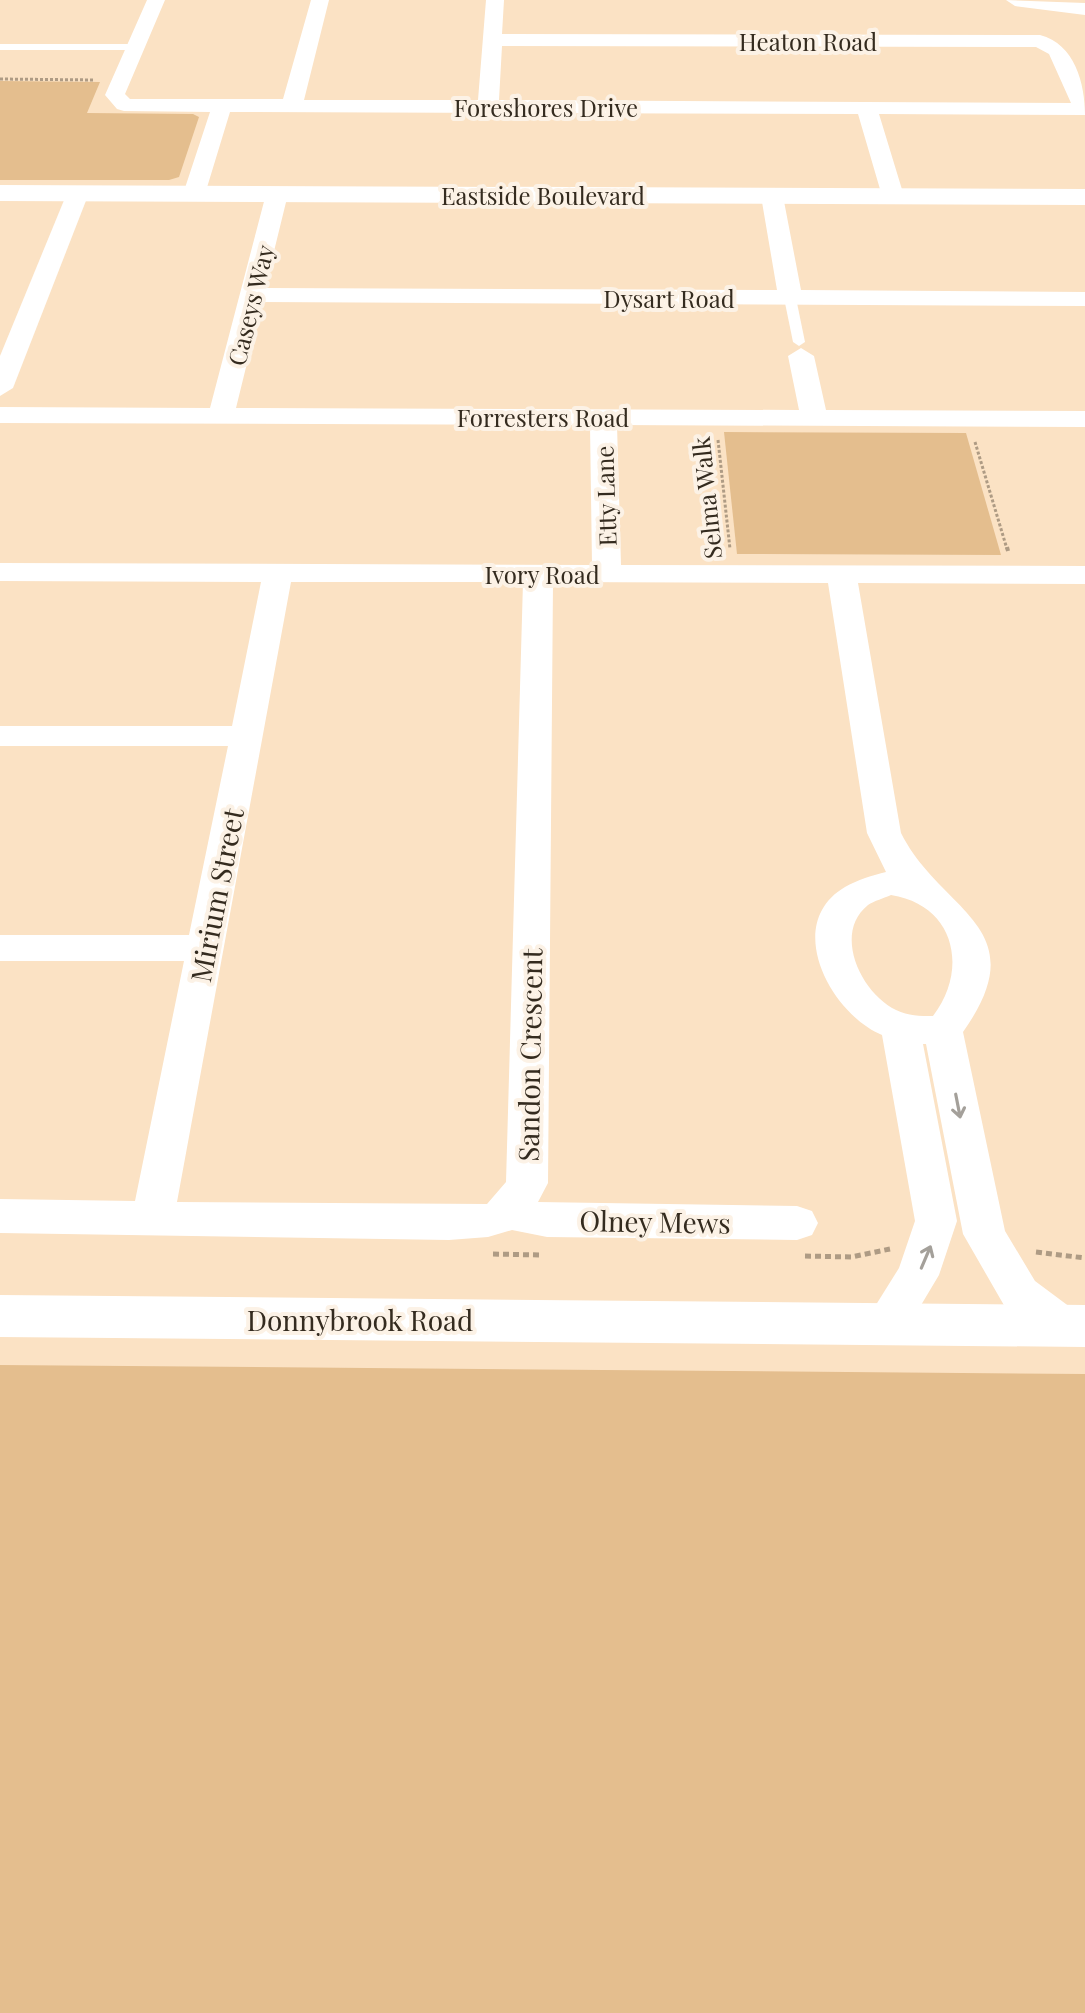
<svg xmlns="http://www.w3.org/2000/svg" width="1085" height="2013" font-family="'Playfair Display',serif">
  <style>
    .green { fill: #e4be8e }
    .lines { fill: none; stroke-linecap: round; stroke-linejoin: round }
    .path-far2 { stroke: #ae9b84; stroke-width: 3; stroke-dasharray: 3 2; stroke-linecap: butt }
    .path-far1 { stroke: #ae9b84; stroke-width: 4; stroke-dasharray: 5 3; stroke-linecap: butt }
    .path { stroke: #ae9b84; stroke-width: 5; stroke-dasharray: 6 4; stroke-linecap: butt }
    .lane { fill: #fff; fill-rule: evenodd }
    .street { fill: #fff; fill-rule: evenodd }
    .secondary { fill: #fff; fill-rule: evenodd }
    .oneway { stroke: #a4a09a }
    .labels { text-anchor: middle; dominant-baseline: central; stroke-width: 8; stroke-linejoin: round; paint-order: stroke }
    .far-street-label { font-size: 24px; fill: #342b1f; stroke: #fcf2e6 }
    .street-label { font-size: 28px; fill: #342b1f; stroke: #fcf2e6 }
  </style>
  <rect width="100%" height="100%" fill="#fbe2c4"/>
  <!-- green -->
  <g class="green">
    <path d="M0,81l100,1 -13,31 106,1 6,3 -20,60 -10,3h-169z"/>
    <path d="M724,432l242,1 35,122 -264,-1z"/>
    <path d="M0,1365l1085,9v639h-1085z"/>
  </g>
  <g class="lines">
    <!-- path-far2 -->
    <g class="path-far2">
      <path d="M0,79l95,1"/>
      <path d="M718,440l12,109"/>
      <path d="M975,442l32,107"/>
    </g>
    <!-- path-far1 -->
    <path class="path-far1" d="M1007,547l1,4"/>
    <!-- path -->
    <g class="path">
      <path d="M1036,1252l49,6"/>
      <path d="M493,1254l46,1"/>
      <path d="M805,1256l46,1 39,-8"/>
    </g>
    <!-- lane -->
    <g class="lane">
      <path d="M0,44h136l5,3 -5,3h-136z"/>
      <path d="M790,295l6,3 9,44 -6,4 -6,-4 -9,-44z"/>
    </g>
    <!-- street -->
    <g class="street">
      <path d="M147,0h18l-40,94 5,5h153l28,-99h18l-25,100h174l8,-100h18l-2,34 538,1c35,9 45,49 45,80l-206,-1 25,82 -11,7 -11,-7 -24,-82 -628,-2 -25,82 -11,7 -11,-7 27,-82 -86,-1 -7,-2 -12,-14zM502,46l534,1 13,7 22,49 -572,-3z"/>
      <path d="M1006,0l79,3v12l-70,-9z"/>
      <path d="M78,186l11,7 -76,195 -13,8v-40l67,-163z"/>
      <path d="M277,187l11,7 -23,94 512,2 -16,-94 11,-7 11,7 18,94 284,2v14l-823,-4 -26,106 563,2 -11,-54 13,-8 13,8 12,54 259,1v16l-468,-2 4,140 464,1v18l-227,-1 43,250c40,80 137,93 62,199l42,199 30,50 43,32 6,13 -6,13 -16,5 -16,-5 -41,-32 -42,-73 -37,-190h-3l34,177 -18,54 -37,62 -16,5 -16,-5 -6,-13 35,-56 16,-47 -33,-186c-51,-21 -100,-111 -37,-148 12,-7 28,-12 41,-15l-19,-39 -39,-250 -275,-1 -5,601 -10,19 259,4 15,5 6,12 -6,12 -15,5 -250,-3 -35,-7 -24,7 -39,3 -449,-7v-34l135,2 49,-240h-184v-26h189l39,-189h-228v-20h232l29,-144 -261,-1v-18l592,2 -2,-140 -590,-2v-16l210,1 56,-214zM291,582h232l-17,600 -19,22 -310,-2zM891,895c64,10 78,74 42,121 -14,0 -24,0 -37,-6 -34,-16 -64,-76 -28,-105 6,-4 16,-7 23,-10z"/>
    </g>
    <!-- secondary -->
    <g class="secondary">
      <path d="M0,185l1085,4v16l-1085,-4z"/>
      <path d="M0,1295l1085,10v42l-1085,-10z"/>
    </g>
  </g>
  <!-- one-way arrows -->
  <defs><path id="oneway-shaft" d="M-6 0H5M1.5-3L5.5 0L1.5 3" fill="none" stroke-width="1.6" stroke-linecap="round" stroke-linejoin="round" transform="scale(2)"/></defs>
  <g class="oneway">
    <use href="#oneway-shaft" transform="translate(958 1106) rotate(79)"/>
    <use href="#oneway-shaft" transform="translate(926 1257) rotate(-67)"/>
  </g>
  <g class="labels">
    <!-- far-street labels -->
    <g class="far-street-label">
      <text x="808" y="41">Heaton Road</text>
      <text x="546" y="107">Foreshores Drive</text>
      <text x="543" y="195">Eastside Boulevard</text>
      <text x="669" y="298">Dysart Road</text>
      <text transform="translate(250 305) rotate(-76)">Caseys Way</text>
      <text x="543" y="417">Forresters Road</text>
      <text transform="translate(605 496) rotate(-92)">Etty Lane</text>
      <text transform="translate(706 498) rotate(-96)">Selma Walk</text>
      <text x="542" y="574">Ivory Road</text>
    </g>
    <!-- street labels -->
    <g class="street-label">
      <text transform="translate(216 895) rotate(-79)">Mirium Street</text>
      <text transform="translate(529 1055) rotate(-89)">Sandon Crescent</text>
      <text transform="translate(655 1221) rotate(1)">Olney Mews</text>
      <text x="360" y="1319">Donnybrook Road</text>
    </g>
  </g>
</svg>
